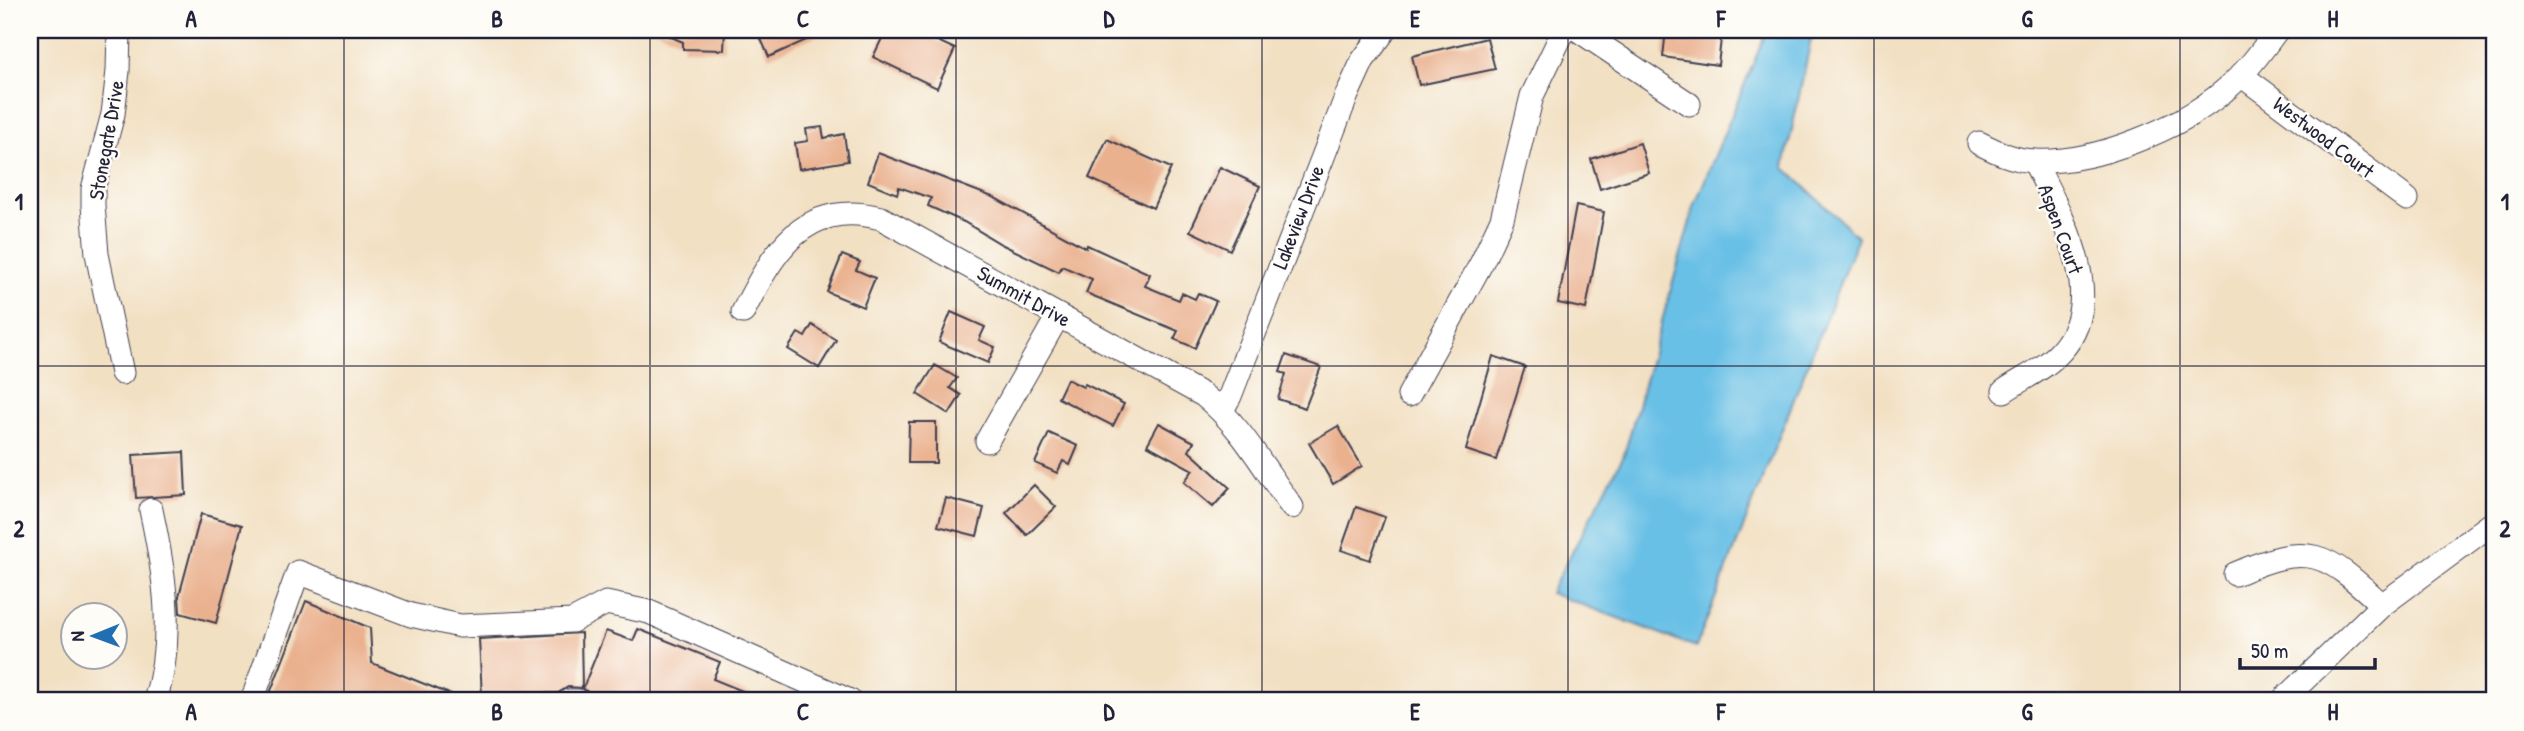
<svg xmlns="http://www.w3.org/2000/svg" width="2524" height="731" font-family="'Patrick Hand',sans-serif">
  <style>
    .water { fill: #69c0e6; stroke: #467190; stroke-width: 2 }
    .building { fill: #eab18f }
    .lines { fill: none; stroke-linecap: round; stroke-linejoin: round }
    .minor-casing { stroke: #413e4f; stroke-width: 25 }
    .minor { stroke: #fff; stroke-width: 23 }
    .grid { fill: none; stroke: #22223b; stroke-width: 2; stroke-opacity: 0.55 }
    .labels { text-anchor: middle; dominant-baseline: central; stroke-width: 5; stroke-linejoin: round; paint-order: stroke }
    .street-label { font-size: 21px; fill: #22223b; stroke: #fdfcf7 }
    .neatline { fill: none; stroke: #22223b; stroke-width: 2.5 }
    .grid-label { font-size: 23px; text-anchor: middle; font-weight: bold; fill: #22223b }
  </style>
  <rect width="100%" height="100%" fill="#fdfcf7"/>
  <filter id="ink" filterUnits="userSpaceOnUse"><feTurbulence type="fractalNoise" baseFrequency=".0143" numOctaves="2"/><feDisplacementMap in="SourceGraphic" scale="14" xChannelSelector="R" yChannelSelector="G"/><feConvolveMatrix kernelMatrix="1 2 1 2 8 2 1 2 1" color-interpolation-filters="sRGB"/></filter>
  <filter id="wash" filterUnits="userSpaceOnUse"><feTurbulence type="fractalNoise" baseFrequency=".00686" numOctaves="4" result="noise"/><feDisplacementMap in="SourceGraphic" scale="28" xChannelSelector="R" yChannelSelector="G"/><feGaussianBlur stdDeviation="1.57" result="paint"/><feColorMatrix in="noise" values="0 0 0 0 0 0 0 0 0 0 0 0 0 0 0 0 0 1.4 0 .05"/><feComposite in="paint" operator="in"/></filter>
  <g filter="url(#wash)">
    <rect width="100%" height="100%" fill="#f2e0c3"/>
    <!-- water -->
    <path class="water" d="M1767,30h46l-29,137 74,70 -162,410 -146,-54 74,-138 71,-251z"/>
    <g id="blocks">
      <!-- building -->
      <g class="building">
        <path d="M655,30h70l-1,20 -41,-1v-7z"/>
        <path d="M757,30h71l-59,27z"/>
        <path d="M886,30h28l41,19 -18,39 -64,-31z"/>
        <path d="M1666,30h56l-4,35 -55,-8z"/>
        <path d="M1487,38l8,31 -76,16 -7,-29z"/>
        <path d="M822,127l2,11 20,-4 4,27 -49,8 -4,-26 13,-2 -2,-12z"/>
        <path d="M1107,139l64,29 -18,40 -64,-30z"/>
        <path d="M1640,143l9,30 -49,16 -9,-30z"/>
        <path d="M878,153l117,45 91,50 1,-3 63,29 -5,12 34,14 3,-7 13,6 3,-6 18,8 -21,47 -21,-9 4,-8 -92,-38 6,-14 -30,-13 -3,6 -58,-28 -37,-22 -36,-16 3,-8 -32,-11 -2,7 -29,-12z"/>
        <path d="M1220,167l40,19 -30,64 -40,-19z"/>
        <path d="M1576,206l28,6 -18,97 -28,-6z"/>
        <path d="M842,255l18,7 -4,8 19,8 -12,29 -36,-15z"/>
        <path d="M951,312l34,15 -6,13 16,7 -7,16 -49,-21z"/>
        <path d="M812,325l24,15 -17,28 -31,-19 10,-16 7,4z"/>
        <path d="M1286,355l35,12 -16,41 -27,-9 8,-25 -6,-2z"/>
        <path d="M1493,356l32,11 -29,93 -30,-10z"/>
        <path d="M935,365l22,13 -7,10 11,7 -12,19 -32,-20z"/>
        <path d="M1067,379l16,8 2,-3 39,20 -11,22 -55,-28z"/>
        <path d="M909,422h27v41h-28z"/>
        <path d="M1159,423l35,19 -5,9 41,37 -17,19 -29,-25 9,-12 -46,-25z"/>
        <path d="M1338,426l24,40 -29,18 -24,-41z"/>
        <path d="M1049,433l29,13 -8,19 -7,-4 -6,12 -22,-10z"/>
        <path d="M184,452l2,43 -50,3 -3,-43z"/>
        <path d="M1034,485l22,22 -29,28 -21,-22z"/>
        <path d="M946,498l38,10 -7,28 -39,-10z"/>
        <path d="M1356,507l29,10 -15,43 -29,-10z"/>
        <path d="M201,514l41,11 -26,98 -36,-10 -1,-17z"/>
        <path d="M306,601l64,27 2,35 95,38h-200z"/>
        <path d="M638,629l82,33 -7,17 54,22h-162l-14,-6 -8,-7 23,-57 27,10z"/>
        <path d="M581,633l1,55 -14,-1 -10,6 -76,3 -3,-57z"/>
      </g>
    </g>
  </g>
  <g filter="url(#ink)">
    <use href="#blocks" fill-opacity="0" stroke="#413e4f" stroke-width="2"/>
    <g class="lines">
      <defs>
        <g id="minor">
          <path d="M119,30l-1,41 -5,43 -20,75v16l4,49 25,119"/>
          <path d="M1578,30l111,74"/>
          <path d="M2241,75l166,124"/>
          <path d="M1979,143c18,9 34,17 55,18 60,3 145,-32 190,-70 21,-17 37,-39 53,-61"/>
          <path d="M743,312c30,-59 60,-114 138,-94l322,177c38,30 61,74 89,112"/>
          <path d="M2004,391c19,-13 42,-23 57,-40 49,-54 -1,-137 -27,-190"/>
          <path d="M1409,395l73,-133 20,-43 30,-123 32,-66"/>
          <path d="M1222,410l8,-14 117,-301 16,-35 22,-30"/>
          <path d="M987,441l71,-125"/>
          <path d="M151,510c14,64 24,128 4,191"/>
          <path d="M2235,574c75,-33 90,-22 147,31"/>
          <path d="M252,701l46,-129 113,43 49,11 112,-5 34,-18 43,9 201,89"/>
          <path d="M569,701h9"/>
          <path d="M2282,701l100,-96 112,-83"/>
        </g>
      </defs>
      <!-- minor casing -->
      <use href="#minor" class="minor-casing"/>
      <!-- minor -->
      <use href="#minor" class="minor"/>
    </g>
  </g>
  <!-- grid -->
  <path class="grid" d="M344,30v671M650,30v671M956,30v671M1262,30v671M1568,30v671M1874,30v671M2180,30v671M30,366h2464"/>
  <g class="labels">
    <!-- street labels -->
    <g class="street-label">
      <text transform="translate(2324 137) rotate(37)">Westwood Court</text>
      <text transform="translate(106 140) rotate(-80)">Stonegate Drive</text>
      <text transform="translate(1298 217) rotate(-69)">Lakeview Drive</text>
      <text transform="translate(2061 229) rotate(70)">Aspen Court</text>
      <text transform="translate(1024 296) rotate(29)">Summit Drive</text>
    </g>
  </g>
  <!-- margin -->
  <rect width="2524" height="731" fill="none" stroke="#fdfcf7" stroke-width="77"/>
  <!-- north arrow -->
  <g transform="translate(94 636) rotate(269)"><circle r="33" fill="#fdfcf7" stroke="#a5a5ac" stroke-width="2"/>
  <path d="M0-5L12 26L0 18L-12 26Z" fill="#1f6fb2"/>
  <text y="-10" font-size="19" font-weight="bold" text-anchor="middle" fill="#22223b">N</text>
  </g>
  <!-- scale -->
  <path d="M2240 658v10h135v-10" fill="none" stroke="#22223b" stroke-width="3.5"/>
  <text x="2251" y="658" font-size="21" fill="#22223b" stroke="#fdfcf7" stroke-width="5" paint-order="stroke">50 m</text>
  <rect x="38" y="38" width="2448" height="654" class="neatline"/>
  <g class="grid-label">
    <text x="191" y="27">A</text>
    <text x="497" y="27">B</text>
    <text x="803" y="27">C</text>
    <text x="1109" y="27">D</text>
    <text x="1415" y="27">E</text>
    <text x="1721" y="27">F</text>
    <text x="2027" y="27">G</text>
    <text x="2333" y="27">H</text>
    <text x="19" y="210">1</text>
    <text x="2505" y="210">1</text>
    <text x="19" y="537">2</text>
    <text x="2505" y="537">2</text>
    <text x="191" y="720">A</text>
    <text x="497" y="720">B</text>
    <text x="803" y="720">C</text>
    <text x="1109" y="720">D</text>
    <text x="1415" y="720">E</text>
    <text x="1721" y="720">F</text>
    <text x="2027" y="720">G</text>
    <text x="2333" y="720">H</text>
  </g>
</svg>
